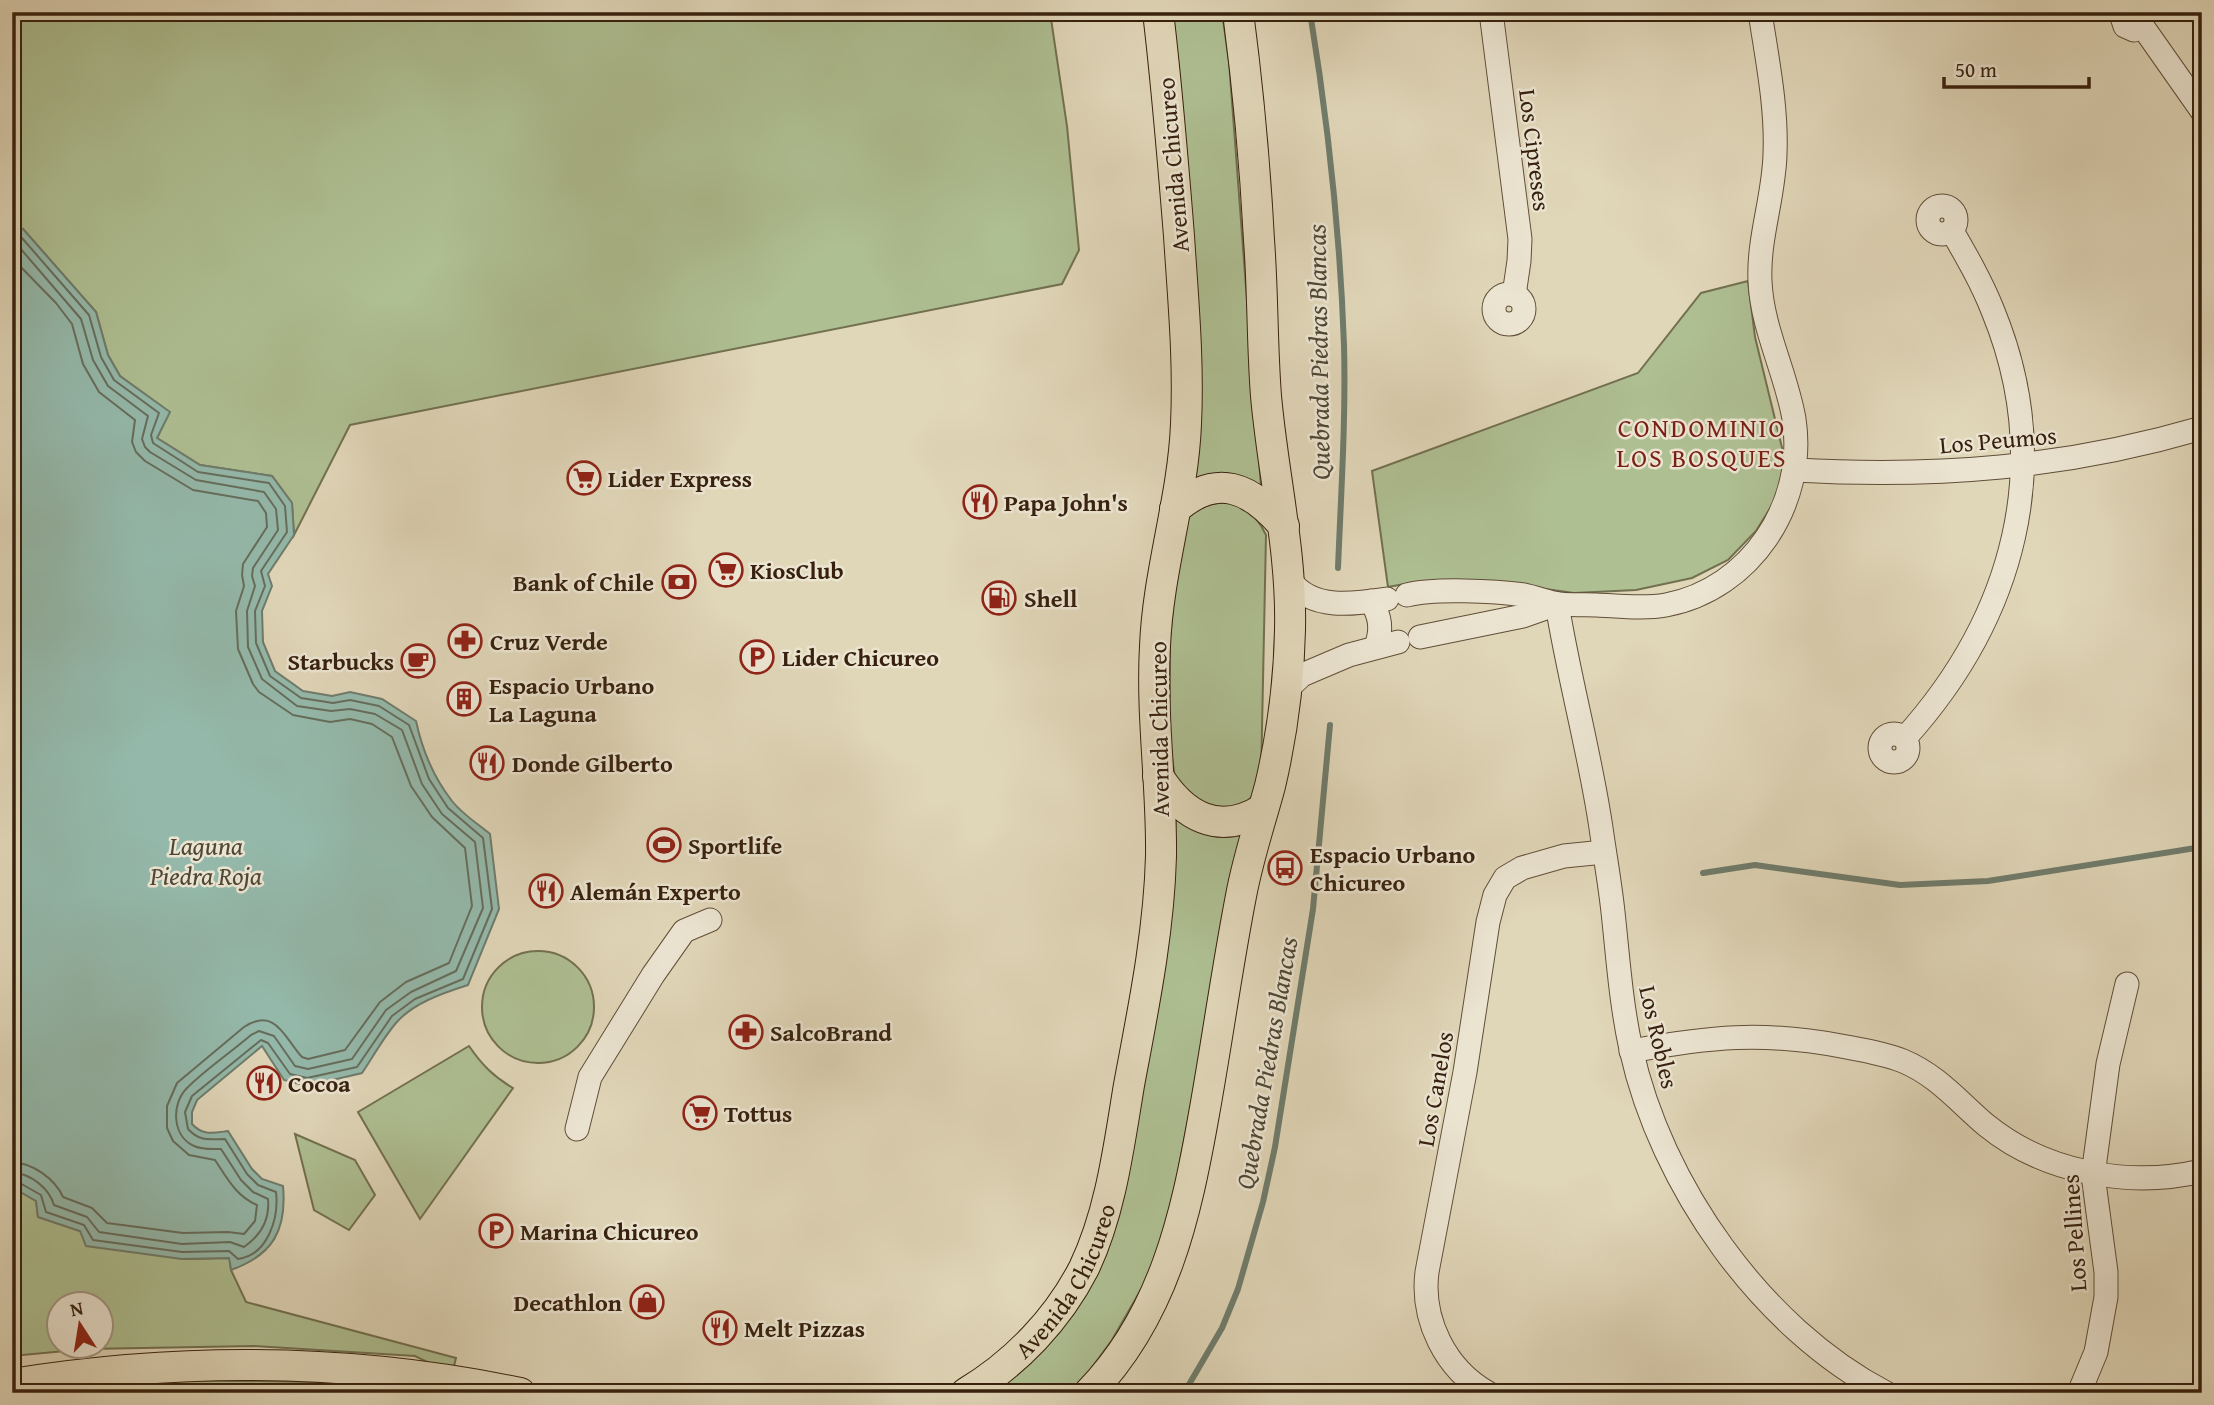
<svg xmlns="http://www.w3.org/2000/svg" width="2214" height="1405" font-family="'Gentium Book Plus',serif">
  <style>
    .green { fill: #aebf92; stroke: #727050; stroke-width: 2; fill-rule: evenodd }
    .water { fill: #94b9ab; stroke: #6f7c6c; stroke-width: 2 }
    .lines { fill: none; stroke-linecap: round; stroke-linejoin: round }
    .shore { stroke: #666d5c; stroke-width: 2 }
    .stream { stroke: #6f7c6c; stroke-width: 6 }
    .minor-casing { stroke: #614e38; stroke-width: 25 }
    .major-casing { stroke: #37210e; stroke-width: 32 }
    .minor { stroke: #ebe4d1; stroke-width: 23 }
    .major { stroke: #e0d6b8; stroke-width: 30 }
    .labels { text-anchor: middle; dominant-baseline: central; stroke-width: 5; stroke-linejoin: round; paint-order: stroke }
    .street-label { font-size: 24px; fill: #37210e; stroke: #ebe4d1 }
    .poi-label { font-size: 24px; font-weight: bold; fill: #37210e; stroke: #ebe4d1; text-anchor: start }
    .water-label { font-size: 26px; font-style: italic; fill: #4e4735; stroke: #ebe4d1 }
    .neighbourhood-label { font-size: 26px; letter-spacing: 2px; fill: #7a1f14; stroke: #ebe4d1 }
  </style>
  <rect width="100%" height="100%" fill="#e0d6b8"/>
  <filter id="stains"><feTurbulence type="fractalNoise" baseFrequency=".00286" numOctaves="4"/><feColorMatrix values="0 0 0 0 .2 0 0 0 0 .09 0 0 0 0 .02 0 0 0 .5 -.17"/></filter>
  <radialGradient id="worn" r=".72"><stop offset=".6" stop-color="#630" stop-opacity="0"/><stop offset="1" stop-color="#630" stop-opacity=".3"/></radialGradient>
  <!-- green -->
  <g class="green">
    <path d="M12,12h1038l17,114 12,124 -17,34 -712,141 -56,110 -2,-32 -20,-27 -72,-11 -43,-27 12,-26 -49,-36 -12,-21 -12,-43 -73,-83 -11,3z"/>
    <path d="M1171,12h51l7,50 32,424 -6,2 -59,-1z"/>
    <path d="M1748,281l7,56 30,123 -9,39 -20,32 -28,29 -36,18 -56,12 -62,3 -71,-10 -88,-1 -27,5 -16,-116 266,-98 63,-80z"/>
    <path d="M1225,502c20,3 33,15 41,33l-5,243 -4,14 -14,13 -15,6 -33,-7 -20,-26 -5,-35v-104l11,-112c11,-17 24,-23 44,-25z"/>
    <path d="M1176,818l68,13 -68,351 -21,83 -43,75 -39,53h-86l91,-92 93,-404z"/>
    <circle cx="538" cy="1007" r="56"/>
    <path d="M469,1046c13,19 25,31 44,42l-93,131 -62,-107z"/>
    <path d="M295,1134l60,26 20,35 -26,35 -35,-20z"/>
    <path d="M12,1187l24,14 2,16 42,14 102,28 48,-1 1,12 15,32 210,56 -4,16 -37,-18 -161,-10 -167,3 -75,7zM60,1304h42v42h-42z"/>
    <path d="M168,1380l154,2 82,11h-357z"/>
  </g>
  <!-- water -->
  <path class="water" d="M23,229l73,83 12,43 12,21 50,36 -13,26 43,27 72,11 20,27 2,32 -26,39 4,12 -10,25 1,31 12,29 28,20 29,5 18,-4 32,7 34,22c6,28 18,57 36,80 10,13 26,23 38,33l9,75 -31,76c-25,8 -55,18 -72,38 -13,15 -23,34 -34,50l-55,13 -23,-6 -22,-34 -65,54 -5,12v12c11,12 21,9 36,7l24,38 10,10 21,7c4,44 -10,69 -52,84l-2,-12 -47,1 -96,-13 -6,-15 -42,-14 -2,-16 -24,-14v-955z"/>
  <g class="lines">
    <!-- shore -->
    <g class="shore">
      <path d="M12,238h10l67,77 12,42 13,23 45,33 -8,22 2,8 45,29 71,11 16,23 2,26 -26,39 4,15 -10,25 1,32 14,33 31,22 32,5 17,-3 29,6 30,19 20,54 19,29 35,30 9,71 -29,70 -48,20 -23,17 -35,51 -50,11 -17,-4 -22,-31 -7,-3 -69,56 -7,16 3,17c12,13 21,10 37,10l22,35 11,11 18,7c3,26 -8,63 -38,67l-9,-8 -47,1 -89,-12 -9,-15 -38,-13 -5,-17 -23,-13 -6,-1"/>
      <path d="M12,247l8,1 61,71 12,41 15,26 40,30 -6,23 3,8 5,5 46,28 68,12 12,17 2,21 -25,38 -1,8 3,10 -8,25 1,36 14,32 35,27 34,5 19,-2 25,5 27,16 20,54 20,30 33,28 8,66 -27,63 -45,21 -25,18 -34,49 -44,10 -13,-3 -21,-30 -15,-5 -8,4c-21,18 -45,34 -64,53 -16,16 -15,48 7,58 9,4 18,3 27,3l20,31 12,12 15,7c2,21 -8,37 -24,48l-14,-5 -48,2 -83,-12 -12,-15 -33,-12c-5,-17 -23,-31 -42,-33"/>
      <path d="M12,258l44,45 16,21 11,40 16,28 36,28 -3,22 4,10 9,9 48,29 65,11 8,12 1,14 -24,37 -1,11 2,11 -8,25 2,38 15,35 6,8 34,23 37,7 20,-3 22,5 20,13 19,49 21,31 33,31 7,58 -23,57 -43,19 -26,20 -35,48 -37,9 -6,-2c-17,-18 -26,-51 -58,-30l-67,56 -10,23v22l6,13 16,14 26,5c12,18 21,36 42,45l-2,16 -11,13 -16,-2 -45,1 -76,-10 -15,-15 -29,-11c-8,-18 -30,-34 -51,-35"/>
    </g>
    <!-- stream -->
    <g class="stream">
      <path d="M1310,12c18,110 30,221 34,333 2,74 -3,148 -6,223"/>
      <path d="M1703,873l52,-8 145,20 88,-4 214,-34"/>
      <path d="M1184,1393l38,-65 16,-39 25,-87 12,-55 38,-238 17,-184"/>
    </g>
    <defs>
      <g id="minor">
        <path d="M1491,12l29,227 -1,22 -5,34"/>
        <path d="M2123,12l-1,5 3,9 9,4 9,-3"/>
        <path d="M2143,27l59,84"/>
        <circle cx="1942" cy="220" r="14"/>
        <circle cx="1509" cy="309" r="15"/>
        <path d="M1795,470c142,8 270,-2 407,-42"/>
        <path d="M1290,580c21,31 65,24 97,19"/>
        <path d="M1407,595c27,-7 88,-4 117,0 10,2 20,6 30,8 14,3 29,1 43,2 22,1 47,4 69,0 85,-16 141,-102 128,-186 -8,-47 -32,-90 -34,-138 -2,-43 14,-84 15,-127 2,-47 -8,-95 -15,-142"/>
        <path d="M1371,601c10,16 11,29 5,46"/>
        <path d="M1557,604c12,75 33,149 44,224 4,28 9,56 12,84 5,46 8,92 18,137 30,136 130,279 255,344"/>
        <path d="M1420,637l103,-21 34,-12"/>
        <path d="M1286,690l16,-15 47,-20 49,-13"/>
        <circle cx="1894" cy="748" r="14"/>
        <path d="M1905,738c109,-121 151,-273 88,-427 -11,-28 -26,-54 -41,-80"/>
        <path d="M1631,1051c78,-14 131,-20 210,-5 21,4 42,7 62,15 34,14 56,41 83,64 59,48 143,63 216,46"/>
        <path d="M577,1129l13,-52 63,-102 31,-44 26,-11"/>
        <path d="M1488,1393c-43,-24 -67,-74 -61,-121l38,-200 23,-150 7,-27 10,-17 17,-10 42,-12 40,-4"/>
        <path d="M2079,1393l17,-41 10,-55v-25l-13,-97 15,-111 19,-80"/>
      </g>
      <g id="major">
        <path d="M1175,509c42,-37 75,-22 109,17"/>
        <path d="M1158,776c25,40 61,61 105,33"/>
        <path d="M12,1384c169,-27 340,-26 508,9"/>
        <path id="s1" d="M966,1393c50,-30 92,-74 118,-125 27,-56 35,-123 45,-183 14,-75 30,-152 32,-229 1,-70 -10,-140 -6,-210 3,-75 28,-147 31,-222 3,-63 -3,-126 -7,-188 -6,-75 -12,-149 -21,-224"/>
        <path d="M1089,1393c75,-77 97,-177 115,-279 13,-72 23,-146 37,-218 7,-38 19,-73 29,-110 12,-51 19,-104 20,-156 2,-79 -17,-155 -24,-234 -4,-52 -3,-104 -7,-156 -4,-76 -11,-152 -21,-228"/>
      </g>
    </defs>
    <!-- minor casing -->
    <use href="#minor" class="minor-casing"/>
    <!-- major casing -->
    <use href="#major" class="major-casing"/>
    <!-- minor -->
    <use href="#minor" class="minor"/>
    <!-- major -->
    <use href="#major" class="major"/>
  </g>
  <!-- icons -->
  <defs>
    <symbol id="supermarket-ring" viewBox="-11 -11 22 22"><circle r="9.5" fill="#ebe4d1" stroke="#8f2418" stroke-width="1.5"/><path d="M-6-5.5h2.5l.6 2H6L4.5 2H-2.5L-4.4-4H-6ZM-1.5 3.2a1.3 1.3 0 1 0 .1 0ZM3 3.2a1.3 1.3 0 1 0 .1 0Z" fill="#8f2418"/></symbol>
    <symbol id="restaurant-ring" viewBox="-11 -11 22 22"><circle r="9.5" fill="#ebe4d1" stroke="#8f2418" stroke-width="1.5"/><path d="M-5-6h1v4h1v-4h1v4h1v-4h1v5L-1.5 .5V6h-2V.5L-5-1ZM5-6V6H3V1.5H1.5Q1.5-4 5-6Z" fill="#8f2418"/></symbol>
    <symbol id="bank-ring" viewBox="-11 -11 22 22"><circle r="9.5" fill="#ebe4d1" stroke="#8f2418" stroke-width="1.5"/><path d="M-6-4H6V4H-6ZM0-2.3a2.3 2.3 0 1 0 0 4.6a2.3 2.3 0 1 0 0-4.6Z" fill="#8f2418"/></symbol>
    <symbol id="fuel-ring" viewBox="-11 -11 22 22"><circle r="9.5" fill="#ebe4d1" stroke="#8f2418" stroke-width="1.5"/><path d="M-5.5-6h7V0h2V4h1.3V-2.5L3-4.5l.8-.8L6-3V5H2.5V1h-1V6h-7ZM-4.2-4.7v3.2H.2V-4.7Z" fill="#8f2418"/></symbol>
    <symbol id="pharmacy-ring" viewBox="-11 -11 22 22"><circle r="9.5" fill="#ebe4d1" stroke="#8f2418" stroke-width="1.5"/><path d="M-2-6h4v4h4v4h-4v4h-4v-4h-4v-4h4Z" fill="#8f2418"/></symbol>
    <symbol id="parking-ring" viewBox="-11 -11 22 22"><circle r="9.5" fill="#ebe4d1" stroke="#8f2418" stroke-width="1.5"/><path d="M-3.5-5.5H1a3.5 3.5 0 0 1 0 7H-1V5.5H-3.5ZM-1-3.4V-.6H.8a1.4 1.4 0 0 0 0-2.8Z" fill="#8f2418"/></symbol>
    <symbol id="cafe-ring" viewBox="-11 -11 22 22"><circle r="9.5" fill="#ebe4d1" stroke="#8f2418" stroke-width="1.5"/><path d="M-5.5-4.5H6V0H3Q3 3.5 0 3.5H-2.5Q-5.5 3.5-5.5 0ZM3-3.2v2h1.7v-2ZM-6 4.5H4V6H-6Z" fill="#8f2418"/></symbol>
    <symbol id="building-ring" viewBox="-11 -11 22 22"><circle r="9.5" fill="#ebe4d1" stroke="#8f2418" stroke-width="1.5"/><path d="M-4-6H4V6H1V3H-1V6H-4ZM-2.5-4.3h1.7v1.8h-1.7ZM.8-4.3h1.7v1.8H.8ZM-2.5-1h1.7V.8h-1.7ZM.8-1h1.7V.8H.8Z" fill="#8f2418"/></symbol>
    <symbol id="stadium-ring" viewBox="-11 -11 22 22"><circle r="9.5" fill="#ebe4d1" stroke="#8f2418" stroke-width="1.5"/><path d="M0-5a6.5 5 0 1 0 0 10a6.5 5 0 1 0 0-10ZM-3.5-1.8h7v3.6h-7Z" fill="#8f2418"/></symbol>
    <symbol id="bus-ring" viewBox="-11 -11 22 22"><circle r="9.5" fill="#ebe4d1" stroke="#8f2418" stroke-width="1.5"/><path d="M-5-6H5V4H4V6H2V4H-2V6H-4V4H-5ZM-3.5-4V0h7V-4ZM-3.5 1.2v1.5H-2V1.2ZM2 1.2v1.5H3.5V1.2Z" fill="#8f2418"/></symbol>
    <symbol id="shop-ring" viewBox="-11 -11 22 22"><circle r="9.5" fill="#ebe4d1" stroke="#8f2418" stroke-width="1.5"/><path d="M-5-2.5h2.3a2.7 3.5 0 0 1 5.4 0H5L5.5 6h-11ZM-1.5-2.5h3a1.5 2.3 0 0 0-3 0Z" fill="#8f2418"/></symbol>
  </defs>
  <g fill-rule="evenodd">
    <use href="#supermarket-ring" x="565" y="459" width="38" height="38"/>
    <use href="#restaurant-ring" x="961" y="483" width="38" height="38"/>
    <use href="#supermarket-ring" x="707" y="551" width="38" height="38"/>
    <use href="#bank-ring" x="660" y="563" width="38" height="38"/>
    <use href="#fuel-ring" x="980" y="579" width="38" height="38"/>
    <use href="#pharmacy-ring" x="446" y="622" width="38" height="38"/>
    <use href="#parking-ring" x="738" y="638" width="38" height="38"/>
    <use href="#cafe-ring" x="399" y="642" width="38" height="38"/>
    <use href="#building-ring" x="445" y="680" width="38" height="38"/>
    <use href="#restaurant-ring" x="468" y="744" width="38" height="38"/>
    <use href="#stadium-ring" x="645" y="826" width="38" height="38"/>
    <use href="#bus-ring" x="1266" y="849" width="38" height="38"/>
    <use href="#restaurant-ring" x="527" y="872" width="38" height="38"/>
    <use href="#pharmacy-ring" x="727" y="1013" width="38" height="38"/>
    <use href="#restaurant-ring" x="245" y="1064" width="38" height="38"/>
    <use href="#supermarket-ring" x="681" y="1094" width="38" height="38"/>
    <use href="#parking-ring" x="477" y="1212" width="38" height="38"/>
    <use href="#shop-ring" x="628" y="1283" width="38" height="38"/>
    <use href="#restaurant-ring" x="701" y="1309" width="38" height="38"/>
  </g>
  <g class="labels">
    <!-- street labels -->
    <g class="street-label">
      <text transform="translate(1535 150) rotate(83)">Los Cipreses</text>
      <text transform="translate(1173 165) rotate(-95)">Avenida Chicureo</text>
      <text transform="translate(1998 440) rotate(-5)">Los Peumos</text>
      <text transform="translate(1159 729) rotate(-91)">Avenida Chicureo</text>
      <text transform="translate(1659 1037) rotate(77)">Los Robles</text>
      <text transform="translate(1435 1089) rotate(-80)">Los Canelos</text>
      <text transform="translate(2074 1233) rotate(-94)">Los Pellines</text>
      <text stroke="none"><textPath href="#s1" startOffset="154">Avenida Chicureo</textPath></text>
    </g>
    <!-- poi labels -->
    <g class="poi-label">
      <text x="608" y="478">Lider Express</text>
      <text x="1004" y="502">Papa John's</text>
      <text x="750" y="570">KiosClub</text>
      <text x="654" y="582" text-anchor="end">Bank of Chile</text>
      <text x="1024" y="598">Shell</text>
      <text x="490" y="641">Cruz Verde</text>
      <text x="782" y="657">Lider Chicureo</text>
      <text x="394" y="661" text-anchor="end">Starbucks</text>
      <text x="489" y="685">Espacio Urbano<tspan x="489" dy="28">La Laguna</tspan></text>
      <text x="512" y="763">Donde Gilberto</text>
      <text x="688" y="845">Sportlife</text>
      <text x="1310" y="854">Espacio Urbano<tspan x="1310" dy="28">Chicureo</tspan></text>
      <text x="570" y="891">Alemán Experto</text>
      <text x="770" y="1032">SalcoBrand</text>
      <text x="288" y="1083">Cocoa</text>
      <text x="724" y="1113">Tottus</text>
      <text x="520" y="1231">Marina Chicureo</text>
      <text x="622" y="1302" text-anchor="end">Decathlon</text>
      <text x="744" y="1328">Melt Pizzas</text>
    </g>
    <!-- water labels -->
    <g class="water-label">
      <text transform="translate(1318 352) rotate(-91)">Quebrada Piedras Blancas</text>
      <text x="206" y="845">Laguna<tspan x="206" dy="30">Piedra Roja</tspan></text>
      <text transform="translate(1266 1063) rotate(-80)">Quebrada Piedras Blancas</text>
    </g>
    <!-- neighbourhood labels -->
    <g class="neighbourhood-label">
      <text x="1702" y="427">CONDOMINIO<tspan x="1702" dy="30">LOS BOSQUES</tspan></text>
    </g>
  </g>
  <!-- margin -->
  <rect width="2214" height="1405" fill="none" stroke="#e0d6b8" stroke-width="42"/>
  <rect x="14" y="14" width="2186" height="1377" fill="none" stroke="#37210e" stroke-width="3.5"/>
  <rect x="21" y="21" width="2172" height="1363" fill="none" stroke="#37210e" stroke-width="2"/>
  <!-- north arrow -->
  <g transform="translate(80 1325) rotate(348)"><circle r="33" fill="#ebe4d1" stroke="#a39683" stroke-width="2"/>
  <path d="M0-5L12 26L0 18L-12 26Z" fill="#8f2418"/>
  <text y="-10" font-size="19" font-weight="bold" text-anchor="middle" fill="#37210e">N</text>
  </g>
  <!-- scale -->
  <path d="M1944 77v10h145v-10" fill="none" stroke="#37210e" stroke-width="3.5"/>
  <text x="1955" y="77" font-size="21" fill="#37210e" stroke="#ebe4d1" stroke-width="5" paint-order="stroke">50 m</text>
  <rect width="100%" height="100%" filter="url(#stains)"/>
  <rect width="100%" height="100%" fill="url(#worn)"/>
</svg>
